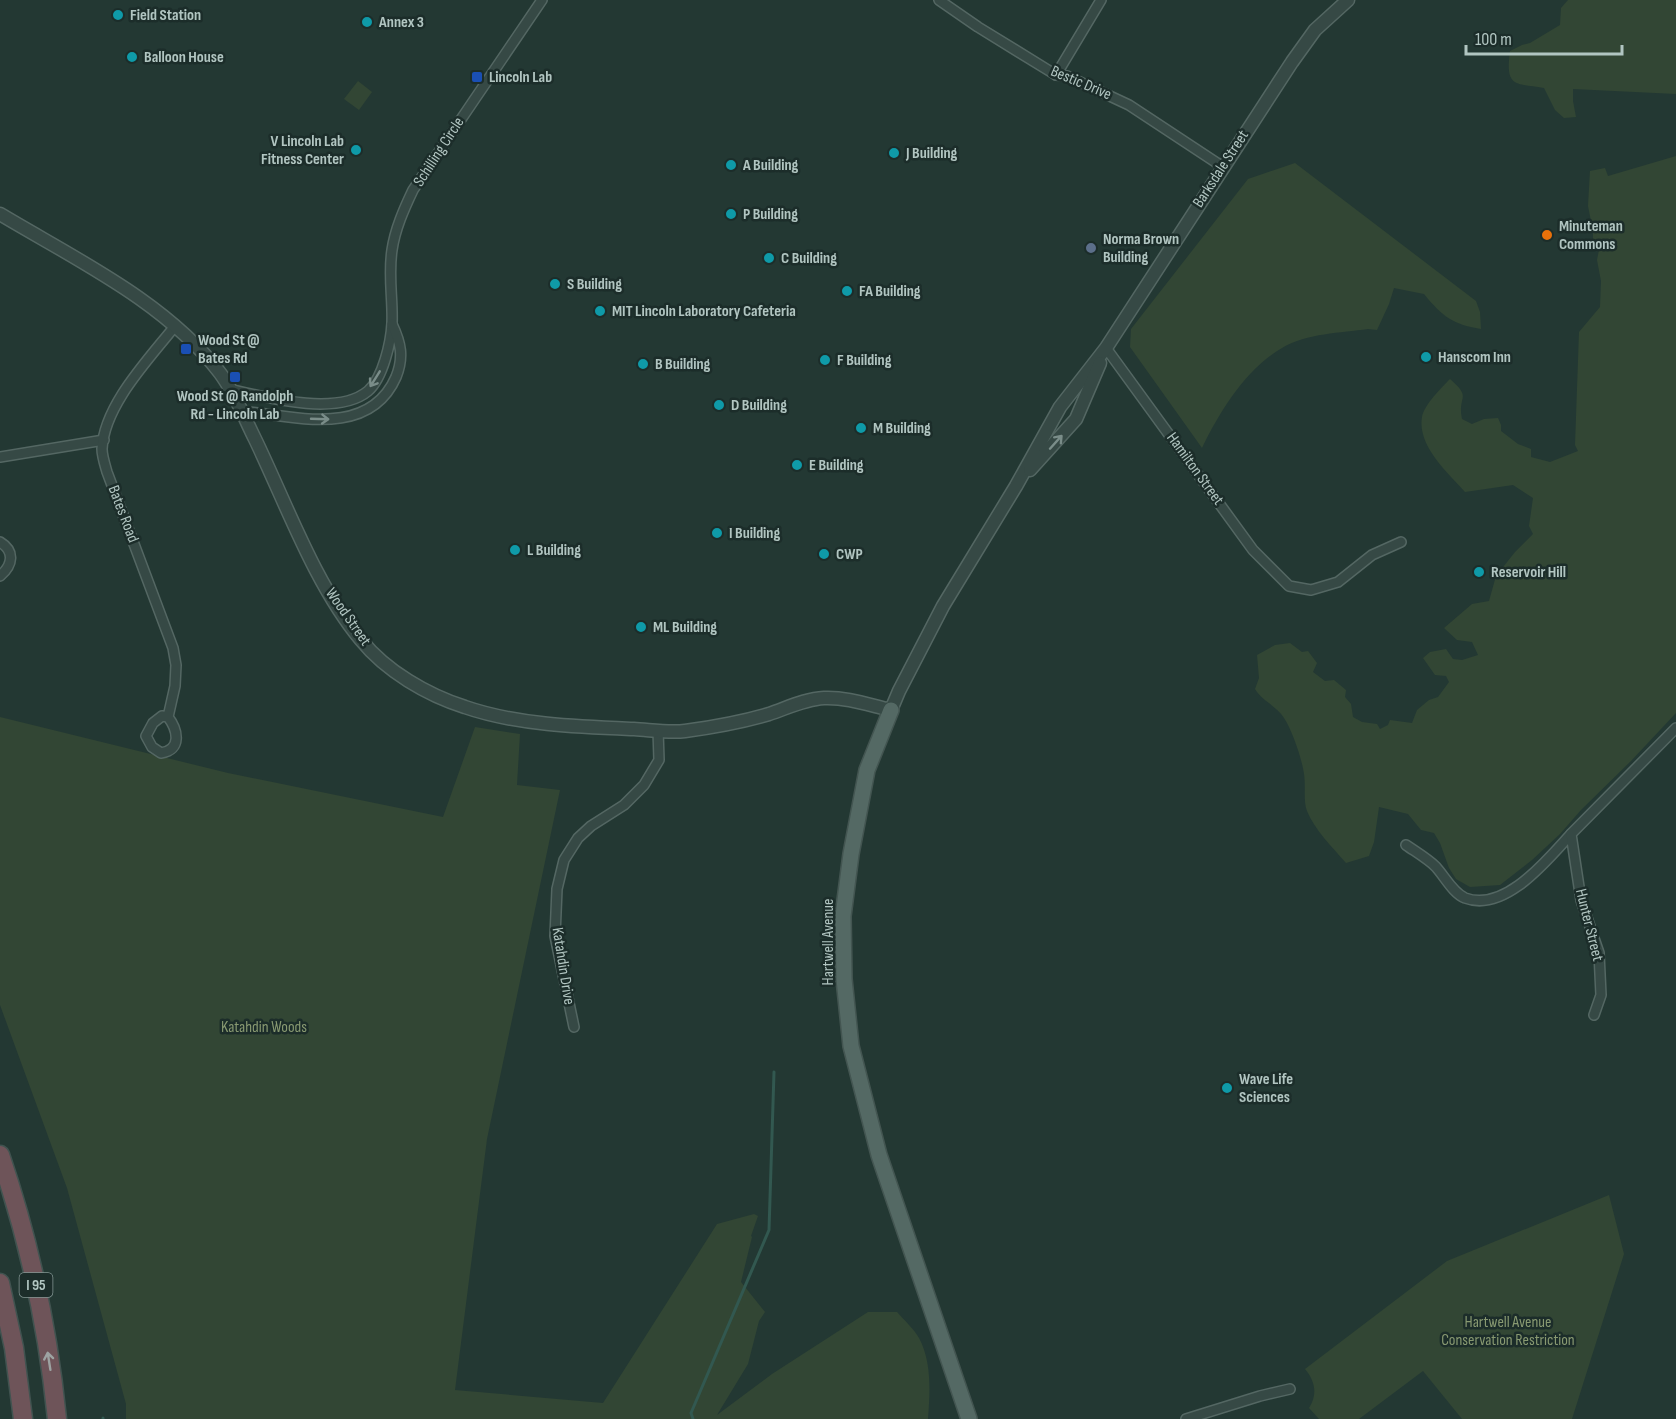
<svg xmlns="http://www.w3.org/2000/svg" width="1676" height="1419" font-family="'Sofia Sans Condensed',sans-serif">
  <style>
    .green { fill: #324634 }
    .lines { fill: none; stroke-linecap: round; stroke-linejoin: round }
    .stream { stroke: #325850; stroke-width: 3 }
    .minor-casing { stroke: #546763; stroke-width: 12 }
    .tertiary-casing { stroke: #546763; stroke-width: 15 }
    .primary-casing { stroke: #435551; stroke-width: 18 }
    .motorway-casing { stroke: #415350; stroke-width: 21 }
    .minor { stroke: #364945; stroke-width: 9 }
    .tertiary { stroke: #364945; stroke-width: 12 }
    .primary { stroke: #546964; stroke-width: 15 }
    .motorway { stroke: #6e5459; stroke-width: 18 }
    .oneway { stroke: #7a8d89 }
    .oneway2 { stroke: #9da3a2 }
    .culture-dot { fill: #0f9aa8; stroke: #1c2d2a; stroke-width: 2 }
    .transit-dot { fill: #1a4fb4; stroke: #1c2d2a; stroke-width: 2 }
    .food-dot { fill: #e8710a; stroke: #1c2d2a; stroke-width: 2 }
    .service-dot { fill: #5c6f8a; stroke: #1c2d2a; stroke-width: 2 }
    .labels { text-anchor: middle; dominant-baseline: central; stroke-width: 5; stroke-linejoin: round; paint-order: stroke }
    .shield { fill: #1c2d2a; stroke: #849794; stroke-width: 1.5 }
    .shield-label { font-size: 15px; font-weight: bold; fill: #b1c5c1 }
    .poi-label { font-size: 16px; font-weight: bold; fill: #b1c5c1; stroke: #1c2d2a; text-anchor: start }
    .street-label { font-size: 16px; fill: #b1c5c1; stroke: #1c2d2a }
    .park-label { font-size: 16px; fill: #889971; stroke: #1c2d2a }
  </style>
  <rect width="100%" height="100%" fill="#233833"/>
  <!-- green -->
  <g class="green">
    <path d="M1568,0h108v94l-103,-5v12l3,16 -12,1 -9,-8 -11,-22c-29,-5 -39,0 -34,-37l12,-6 8,-2 30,-18 1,-17z"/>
    <path d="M358,81l14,11 -13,18 -15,-11z"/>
    <path d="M1676,156v557l-45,48 -50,49 -21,24 -28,26 -32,25 -30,2 -14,-8 -7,-11 -9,-25 -6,-10 -13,-3 -13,-16 -29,-7 -5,35 -5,14 -23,7c-13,-15 -32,-34 -39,-52 -4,-10 -1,-25 -3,-37 -2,-15 -12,-44 -20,-56 -7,-12 -22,-17 -29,-29l4,-11 -2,-23 18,-10 15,-2 12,9 6,-1 9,12 -4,9 12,9 9,-1 12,10 -1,7 6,7 2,13 9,5 15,2 3,5 8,-4 2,-5 22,3 5,-13 12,-10 9,-3 11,-15 -3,-6 -11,-1 -12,-17 7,-6 16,-3 7,10 9,1 16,-5 -6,-13 -15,-2 -13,-12 28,-24 17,-3 7,-25 19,-24 18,-18 -4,-8 4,-28 -20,-13 -48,7c-17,-19 -48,-46 -43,-75 2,-12 20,-30 28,-38 23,20 7,16 12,40l10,5 12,-5 14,-1 3,7v6l17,13 13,5v8l19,5 28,-11 -3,-6 4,-113 21,-25 1,-26 -4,-21 2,-10 -6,-1v-18l-5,-25 2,-35 15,-3 3,8z"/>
    <path d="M1295,163l181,138 4,11 1,17c-29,-5 -38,-12 -57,-35l-30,-6 -5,16 -12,26 -9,-1c-27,4 -61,4 -86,19 -36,21 -62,63 -80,100l-72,-101 1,-18 117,-150z"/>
    <path d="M0,717l228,56 215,44 32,-90 45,7 -3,51 43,5 -73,349 -32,251 148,13 114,-179 37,-10 4,2 -7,20 1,1 -11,45 24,30 -6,9 -11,43 -31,51 55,-41 96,-62h29c7,8 17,17 22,26 13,24 11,55 9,81h-802v-15l-59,-216 -67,-183z"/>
    <path d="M1609,1195l15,59 -52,165h-110l-39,-48 -64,48h-40l-10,-11c9,-14 6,-27 -4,-39l142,-108z"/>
  </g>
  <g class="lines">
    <!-- stream -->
    <g class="stream">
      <path d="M103,1418v1"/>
      <path d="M693,1419l-2,-6 78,-183 5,-158"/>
    </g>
    <defs>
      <g id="minor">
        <path d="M939,0l39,27 78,48 11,1 62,29 94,62"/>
        <path d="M1056,75l45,-75"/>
        <path d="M1106,348l147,202 36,36 22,4 27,-8 34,-27 29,-13"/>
        <path d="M229,389c35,8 108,28 139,2 15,-13 23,-49 24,-68 1,-24 -4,-48 0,-73 3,-21 12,-41 21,-60l129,-190"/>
        <path d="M241,411c52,5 128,28 155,-34 8,-20 5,-34 -4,-53"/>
        <path d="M0,457l104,-17"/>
        <path d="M0,542c15,9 13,23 0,34"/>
        <path d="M168,717c10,13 14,33 -7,36l-9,-6 -6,-11 7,-13 9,-7 6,1 7,-31 1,-21 -3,-17 -66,-176c-2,-7 -5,-16 -5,-23 2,-44 47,-90 73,-123"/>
        <path d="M1406,845c10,7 22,14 30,22 9,10 17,26 29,31 40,15 82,-38 106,-64"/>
        <path d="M1594,1015l7,-20 -2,-42 -18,-53 -10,-66 105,-106"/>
        <path d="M574,1027l-19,-91 2,-47 7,-29 14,-22 13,-12 33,-21 20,-20 15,-25 -1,-30"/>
        <path d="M1186,1419l74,-23 30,-7"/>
      </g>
      <g id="tertiary">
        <path d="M0,214c75,45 166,88 220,159 15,20 24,44 35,66 31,64 60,146 106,201 25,31 66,55 104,67 52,18 115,20 169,22 17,1 35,4 51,2 29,-4 57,-9 84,-17 18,-6 36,-15 55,-16 23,-1 45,7 67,12l8,-19 44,-85 73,-120 44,-79 46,-59 186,-286 23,-32 33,-30"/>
        <path d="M1030,470l46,-51 24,-56"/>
      </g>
      <path id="primary" d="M891,710l-24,60 -16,84 -8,62 1,63 7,67 28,109 90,264"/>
      <g id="motorway">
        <path d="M0,1155c29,85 48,174 57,264"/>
        <path d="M0,1283l14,65 9,71"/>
      </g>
    </defs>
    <!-- minor casing -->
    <use href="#minor" class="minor-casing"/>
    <!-- tertiary casing -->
    <use href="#tertiary" class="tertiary-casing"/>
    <!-- primary casing -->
    <use href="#primary" class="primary-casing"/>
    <!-- motorway casing -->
    <use href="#motorway" class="motorway-casing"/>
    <!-- minor -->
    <use href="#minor" class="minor"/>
    <!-- tertiary -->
    <use href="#tertiary" class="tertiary"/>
    <!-- primary -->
    <use href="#primary" class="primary"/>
    <!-- motorway -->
    <use href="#motorway" class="motorway"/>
  </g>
  <!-- one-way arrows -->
  <defs><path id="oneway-shaft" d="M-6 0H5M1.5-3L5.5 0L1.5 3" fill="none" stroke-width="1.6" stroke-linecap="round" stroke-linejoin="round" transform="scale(1.5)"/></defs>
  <g class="oneway">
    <use href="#oneway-shaft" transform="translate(375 379) rotate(122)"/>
    <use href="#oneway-shaft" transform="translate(320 419) rotate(2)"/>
    <use href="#oneway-shaft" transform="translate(1056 442) rotate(-48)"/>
  </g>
  <use class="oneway2" href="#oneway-shaft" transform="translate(49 1361) rotate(-99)"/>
  <!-- markers -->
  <g class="culture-dot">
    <circle cx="118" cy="15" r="6"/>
    <circle cx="367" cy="22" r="6"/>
    <circle cx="132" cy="57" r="6"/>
    <circle cx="356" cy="150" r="6"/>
    <circle cx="894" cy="153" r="6"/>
    <circle cx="731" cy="165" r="6"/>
    <circle cx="731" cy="214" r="6"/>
    <circle cx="769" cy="258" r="6"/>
    <circle cx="555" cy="284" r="6"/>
    <circle cx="847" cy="291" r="6"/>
    <circle cx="600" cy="311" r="6"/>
    <circle cx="1426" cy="357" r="6"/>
    <circle cx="825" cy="360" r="6"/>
    <circle cx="643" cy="364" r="6"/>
    <circle cx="719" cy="405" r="6"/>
    <circle cx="861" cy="428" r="6"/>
    <circle cx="797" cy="465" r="6"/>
    <circle cx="717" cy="533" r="6"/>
    <circle cx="515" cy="550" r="6"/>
    <circle cx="824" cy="554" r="6"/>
    <circle cx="1479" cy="572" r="6"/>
    <circle cx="641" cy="627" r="6"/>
    <circle cx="1227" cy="1088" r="6"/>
  </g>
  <g class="transit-dot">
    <rect x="471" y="71" width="12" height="12" rx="3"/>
    <rect x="180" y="343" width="12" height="12" rx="3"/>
    <rect x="229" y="371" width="12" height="12" rx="3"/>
  </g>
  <circle class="food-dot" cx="1547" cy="235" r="6"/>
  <circle class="service-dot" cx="1091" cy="248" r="6"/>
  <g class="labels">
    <!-- shield labels -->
    <rect class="shield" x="19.5" y="1273" width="33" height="24" rx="4.5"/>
    <g class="shield-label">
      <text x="36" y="1285">I 95</text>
    </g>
    <!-- poi labels -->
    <g class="poi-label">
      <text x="130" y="15">Field Station</text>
      <text x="379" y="22">Annex 3</text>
      <text x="144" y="57">Balloon House</text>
      <text x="489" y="77">Lincoln Lab</text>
      <text x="344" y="141" text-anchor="end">V Lincoln Lab<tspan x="344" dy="18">Fitness Center</tspan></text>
      <text x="906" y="153">J Building</text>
      <text x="743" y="165">A Building</text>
      <text x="743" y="214">P Building</text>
      <text x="1559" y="226">Minuteman<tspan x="1559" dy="18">Commons</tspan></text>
      <text x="1103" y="239">Norma Brown<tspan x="1103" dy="18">Building</tspan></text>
      <text x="781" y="258">C Building</text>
      <text x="567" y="284">S Building</text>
      <text x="859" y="291">FA Building</text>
      <text x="612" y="311">MIT Lincoln Laboratory Cafeteria</text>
      <text x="198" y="340">Wood St @<tspan x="198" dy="18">Bates Rd</tspan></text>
      <text x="1438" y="357">Hanscom Inn</text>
      <text x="837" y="360">F Building</text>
      <text x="655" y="364">B Building</text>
      <text x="235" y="396" text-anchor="middle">Wood St @ Randolph<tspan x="235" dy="18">Rd - Lincoln Lab</tspan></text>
      <text x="731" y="405">D Building</text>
      <text x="873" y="428">M Building</text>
      <text x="809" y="465">E Building</text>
      <text x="729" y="533">I Building</text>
      <text x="527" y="550">L Building</text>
      <text x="836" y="554">CWP</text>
      <text x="1491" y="572">Reservoir Hill</text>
      <text x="653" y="627">ML Building</text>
      <text x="1239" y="1079">Wave Life<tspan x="1239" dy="18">Sciences</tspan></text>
    </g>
    <!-- street labels -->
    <g class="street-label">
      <text transform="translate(1081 83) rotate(23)">Bestic Drive</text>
      <text transform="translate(439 152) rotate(-57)">Schilling Circle</text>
      <text transform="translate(1221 169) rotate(-57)">Barksdale Street</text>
      <text transform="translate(1195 469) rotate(54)">Hamilton Street</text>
      <text transform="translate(123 514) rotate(69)">Bates Road</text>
      <text transform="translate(348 617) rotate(55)">Wood Street</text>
      <text transform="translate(1589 925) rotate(76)">Hunter Street</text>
      <text transform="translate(828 942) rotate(-90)">Hartwell Avenue</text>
      <text transform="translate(563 966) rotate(81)">Katahdin Drive</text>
    </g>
    <!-- park labels -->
    <g class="park-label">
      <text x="264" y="1027">Katahdin Woods</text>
      <text x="1508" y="1322">Hartwell Avenue<tspan x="1508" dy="18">Conservation Restriction</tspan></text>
    </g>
  </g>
  <!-- scale -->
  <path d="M1466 45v9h156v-9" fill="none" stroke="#b1c5c1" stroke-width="3"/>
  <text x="1475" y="45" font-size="18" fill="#b1c5c1" stroke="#1c2d2a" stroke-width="4.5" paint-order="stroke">100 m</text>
</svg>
